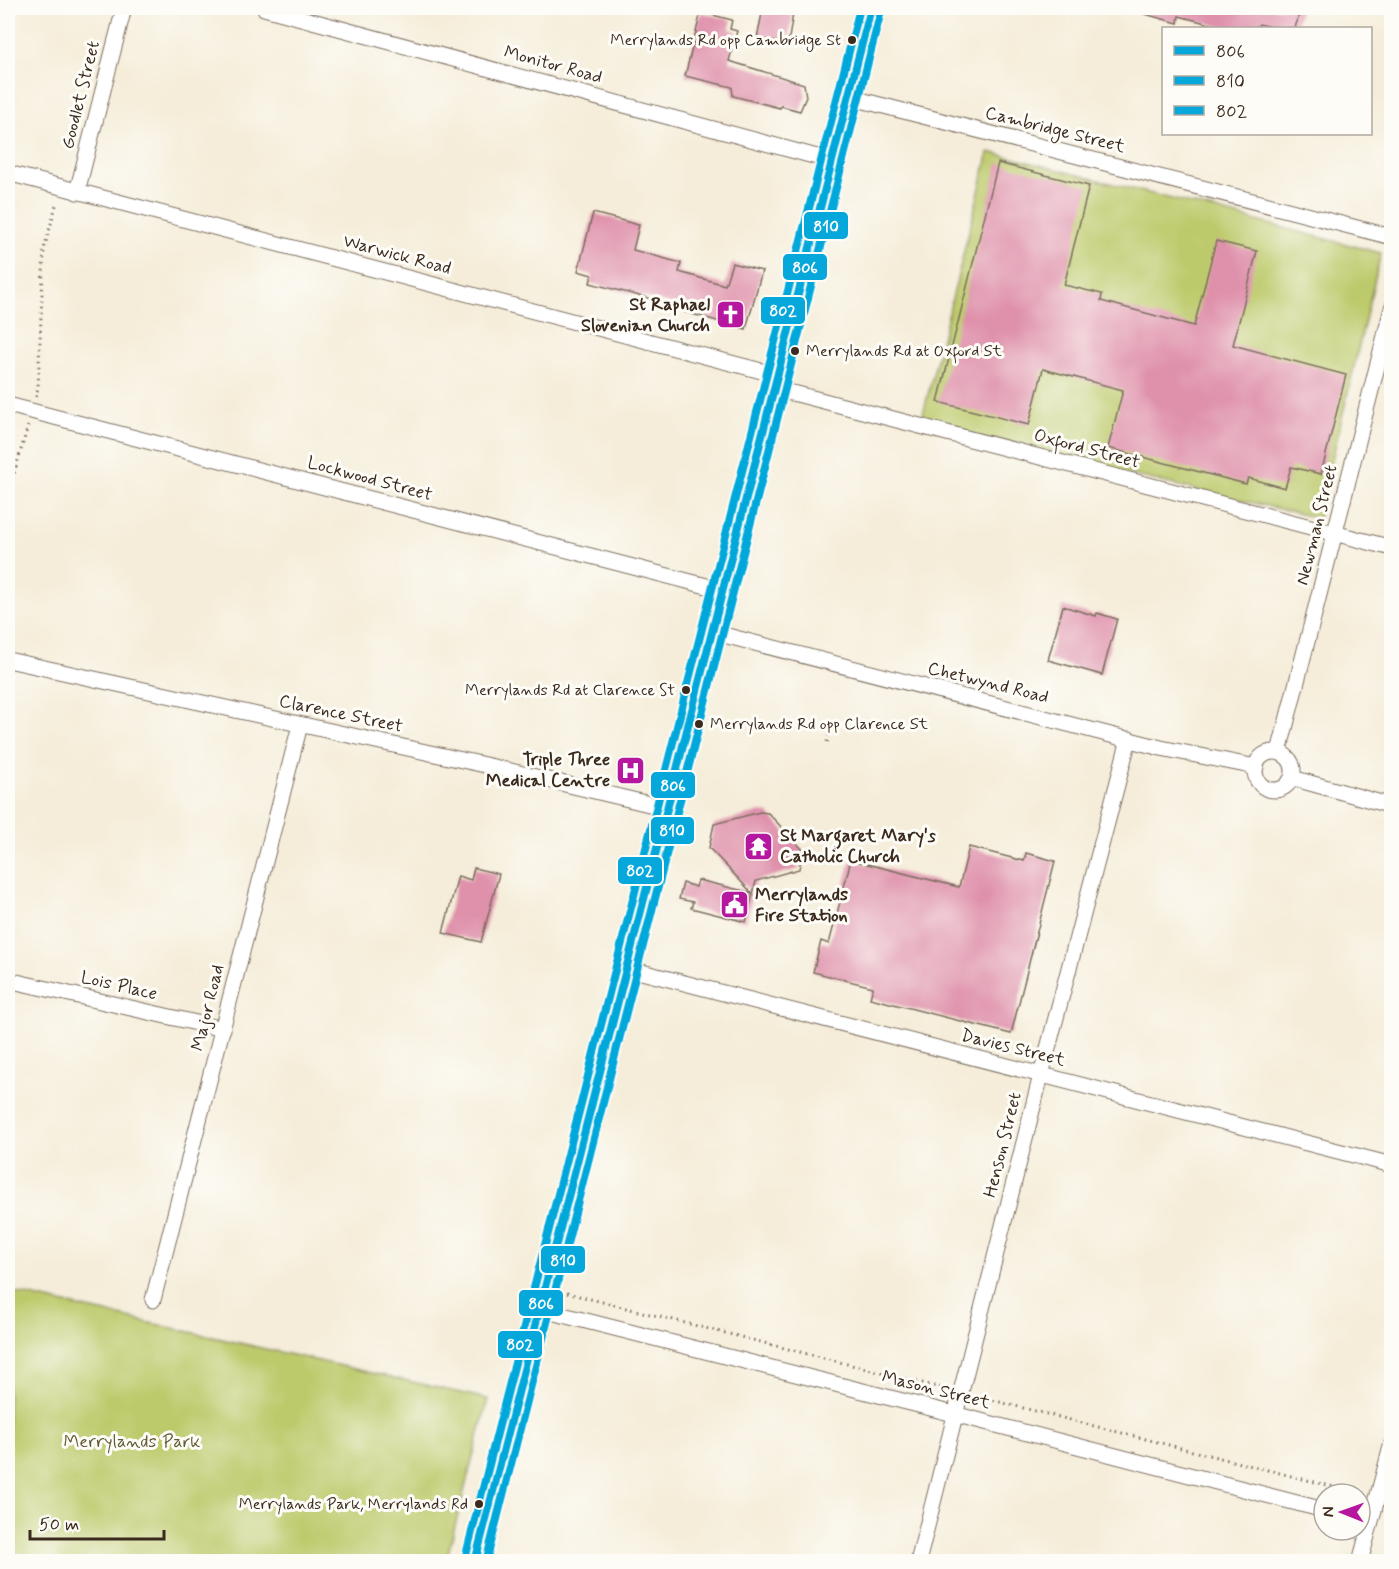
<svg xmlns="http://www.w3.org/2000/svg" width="1399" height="1569" font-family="Mynerve,sans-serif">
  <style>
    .green { fill: #bdca6c; stroke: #7c7a45; stroke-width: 1.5 }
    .building { fill: #df91ab }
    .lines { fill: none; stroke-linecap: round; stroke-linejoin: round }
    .street-casing { stroke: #7c6e5f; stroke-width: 17 }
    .secondary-casing { stroke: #7c6e5f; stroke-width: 25 }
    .path { stroke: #7c6e5f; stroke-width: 3; stroke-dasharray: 1.5 4.5; stroke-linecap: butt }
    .street { stroke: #fff; stroke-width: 15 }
    .secondary { stroke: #fff; stroke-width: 22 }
    .bus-1-casing { stroke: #fdfcf7; stroke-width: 12 }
    .bus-2-casing { stroke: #fdfcf7; stroke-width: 12 }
    .bus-3-casing { stroke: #fdfcf7; stroke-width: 12 }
    .bus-1 { stroke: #06a7da; stroke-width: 8 }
    .bus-2 { stroke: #06a7da; stroke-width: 8 }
    .bus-3 { stroke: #06a7da; stroke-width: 8 }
    .bus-dot { fill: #3b2a1e; stroke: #fdfcf7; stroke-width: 2 }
    .labels { text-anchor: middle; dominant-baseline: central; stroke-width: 6; stroke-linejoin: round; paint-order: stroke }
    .bus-label { font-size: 16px; fill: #3b2a1e; stroke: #fdfcf7; text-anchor: end }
    .street-label { font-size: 18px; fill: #3b2a1e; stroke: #fdfcf7 }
    .poi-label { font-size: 18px; font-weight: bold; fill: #3b2a1e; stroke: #fdfcf7; text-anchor: end }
    .park-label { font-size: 18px; fill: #625a35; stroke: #fdfcf7 }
    .line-badge { stroke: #fdfcf7; stroke-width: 2 }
    .badge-label { font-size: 16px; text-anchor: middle; font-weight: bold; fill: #fff }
  </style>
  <rect width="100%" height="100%" fill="#fdfcf7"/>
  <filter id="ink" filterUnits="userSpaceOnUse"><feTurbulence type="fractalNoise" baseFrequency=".0167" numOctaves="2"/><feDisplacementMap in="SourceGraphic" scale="12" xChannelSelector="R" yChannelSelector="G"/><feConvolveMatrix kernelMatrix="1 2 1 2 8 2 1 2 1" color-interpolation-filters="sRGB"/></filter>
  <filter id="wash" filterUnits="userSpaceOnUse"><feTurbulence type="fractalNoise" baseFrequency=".008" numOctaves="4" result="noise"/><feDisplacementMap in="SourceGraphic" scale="24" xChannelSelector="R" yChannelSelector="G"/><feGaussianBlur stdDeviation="1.35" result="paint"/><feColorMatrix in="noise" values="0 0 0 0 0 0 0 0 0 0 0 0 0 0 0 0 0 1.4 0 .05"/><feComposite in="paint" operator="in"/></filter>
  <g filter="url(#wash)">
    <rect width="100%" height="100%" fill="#f5edd9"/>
    <!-- green -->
    <g class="green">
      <path d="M989,152l392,101 -63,265 -398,-92z"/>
      <path d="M8,1291l480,108 -42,162h-438z"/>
    </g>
    <g id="blocks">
      <!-- building -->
      <g class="building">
        <path d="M763,8h31l-6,36 -31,-5z"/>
        <path d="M1138,8h163l-6,20h-19l-17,-4 -2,4h-32l-46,-12 -1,7 -41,-11z"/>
        <path d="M701,12l31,8 -2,9 7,2 -8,30 75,23 2,13 -6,14 -19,-5 -1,2 -47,-12 -1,-9 -47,-11z"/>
        <path d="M998,163l91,23 -25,99 38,9 -1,7 93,25 22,-85 41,10 -24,94 113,30 -25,99 -30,-7 -6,21 -37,-10 -2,6 -138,-36 15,-58 -80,-21 -14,56 -91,-23z"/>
        <path d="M593,213l46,12 -6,25 48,13 -2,9 46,13 7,-22 30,8 -16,58 -65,-18 1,-4 -92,-24 2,-8 -14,-4z"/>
        <path d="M1063,606l33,10 1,-3 20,6 -15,56 -54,-15z"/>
        <path d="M760,812l8,1 35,37 -4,19 -43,12 -10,41 -55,-14 2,-6 -14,-3 4,-16 13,4 2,-7 54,13 -43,-45 5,-24z"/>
        <path d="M969,847l55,14 2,-8 29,8 -44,173 -141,-36 3,-11 -60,-15 8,-31 8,3 22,-84 108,27z"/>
        <path d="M474,868l25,6 -18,68 -38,-9 15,-57 13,4z"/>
      </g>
    </g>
  </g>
  <g filter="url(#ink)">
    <use href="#blocks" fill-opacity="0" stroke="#7c6e5f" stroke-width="1.5"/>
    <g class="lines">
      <defs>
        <g id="street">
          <path d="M264,8l568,153"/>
          <path d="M849,97l543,140"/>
          <path d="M8,173l769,202"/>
          <path d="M77,192l47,-184"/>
          <path d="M773,390l24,4 123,32 472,122"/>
          <path d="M8,405l714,185"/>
          <path d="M712,632l449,116 95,19"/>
          <path d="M8,660l486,107 172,41"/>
          <path d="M1279,752l113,-444"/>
          <circle cx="1274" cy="771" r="19"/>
          <path d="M1292,778l100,28"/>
          <path d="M626,968l766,197"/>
          <path d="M8,980l215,49"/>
          <path d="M153,1300l147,-575"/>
          <path d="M539,1309l415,105 370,96"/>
          <path d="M918,1562l123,-487 88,-336"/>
          <path d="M1360,1562l32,-119"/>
        </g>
        <path id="secondary" d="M475,1562l396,-1554"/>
      </defs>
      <!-- street casing -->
      <use href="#street" class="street-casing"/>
      <!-- secondary casing -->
      <use href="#secondary" class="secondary-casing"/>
      <!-- path -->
      <g class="path">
        <path d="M36,397l2,-10 6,-138 13,-47"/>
        <path d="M8,490l3,-6 17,-58"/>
        <path d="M827,742l6,-22"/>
        <path d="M567,1293l379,96"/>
        <path d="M976,1396l386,98"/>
      </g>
      <!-- street -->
      <use href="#street" class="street"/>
      <!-- secondary -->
      <use href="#secondary" class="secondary"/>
      <defs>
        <path id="bus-1" d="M475,1562l396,-1554"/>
        <path id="bus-2" d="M486,1562l395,-1551"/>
        <path id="bus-3" d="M465,1559l395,-1551"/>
      </defs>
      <!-- bus-1 casing -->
      <use href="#bus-1" class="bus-1-casing"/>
      <!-- bus-2 casing -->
      <use href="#bus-2" class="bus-2-casing"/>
      <!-- bus-3 casing -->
      <use href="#bus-3" class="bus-3-casing"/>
      <!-- bus-1 -->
      <use href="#bus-1" class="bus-1"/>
      <!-- bus-2 -->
      <use href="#bus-2" class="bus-2"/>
      <!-- bus-3 -->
      <use href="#bus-3" class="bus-3"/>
    </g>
  </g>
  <!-- icons -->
  <defs>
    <symbol id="church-square" viewBox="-11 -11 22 22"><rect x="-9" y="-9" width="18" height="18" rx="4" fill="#b5179e" stroke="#fdfcf7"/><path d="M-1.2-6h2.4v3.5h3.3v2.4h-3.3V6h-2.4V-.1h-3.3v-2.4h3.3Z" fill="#fff"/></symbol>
    <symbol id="hospital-square" viewBox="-11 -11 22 22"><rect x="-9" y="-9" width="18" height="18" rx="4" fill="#b5179e" stroke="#fdfcf7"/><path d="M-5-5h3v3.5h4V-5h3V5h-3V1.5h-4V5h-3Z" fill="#fff"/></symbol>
    <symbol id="temple-square" viewBox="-11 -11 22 22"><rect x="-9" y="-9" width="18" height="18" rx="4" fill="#b5179e" stroke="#fdfcf7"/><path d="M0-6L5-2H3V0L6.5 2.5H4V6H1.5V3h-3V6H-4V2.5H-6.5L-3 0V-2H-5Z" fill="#fff"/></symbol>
    <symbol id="civic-square" viewBox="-11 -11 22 22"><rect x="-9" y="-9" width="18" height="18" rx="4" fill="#b5179e" stroke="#fdfcf7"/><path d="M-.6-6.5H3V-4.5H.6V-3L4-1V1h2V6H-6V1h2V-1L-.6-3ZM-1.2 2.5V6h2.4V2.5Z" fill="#fff"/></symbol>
  </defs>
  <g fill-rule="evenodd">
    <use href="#church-square" x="714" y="298" width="33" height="33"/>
    <use href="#hospital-square" x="614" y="754" width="33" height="33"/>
    <use href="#temple-square" x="742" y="830" width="33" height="33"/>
    <use href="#civic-square" x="718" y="888" width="33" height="33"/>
  </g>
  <!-- markers -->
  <g class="bus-dot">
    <circle cx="852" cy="40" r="5"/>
    <circle cx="795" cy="351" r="5"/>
    <circle cx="686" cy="690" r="5"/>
    <circle cx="699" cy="724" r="5"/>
    <circle cx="479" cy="1504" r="5"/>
  </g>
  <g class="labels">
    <!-- bus labels -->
    <g class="bus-label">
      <text x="841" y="40">Merrylands Rd opp Cambridge St</text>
      <text x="806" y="351" text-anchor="start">Merrylands Rd at Oxford St</text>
      <text x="675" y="690">Merrylands Rd at Clarence St</text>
      <text x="710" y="724" text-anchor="start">Merrylands Rd opp Clarence St</text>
      <text x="468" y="1504">Merrylands Park, Merrylands Rd</text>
    </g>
    <!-- street labels -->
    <g class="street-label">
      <text transform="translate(553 65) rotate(15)">Monitor Road</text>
      <text transform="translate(81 95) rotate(-76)">Goodlet Street</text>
      <text transform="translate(1055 130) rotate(14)">Cambridge Street</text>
      <text transform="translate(397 255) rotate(15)">Warwick Road</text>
      <text transform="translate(1087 449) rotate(15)">Oxford Street</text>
      <text transform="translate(370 479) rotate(15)">Lockwood Street</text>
      <text transform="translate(1317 525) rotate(-76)">Newman Street</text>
      <text transform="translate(988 683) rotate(14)">Chetwynd Road</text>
      <text transform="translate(341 714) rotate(12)">Clarence Street</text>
      <text transform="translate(119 986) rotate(13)">Lois Place</text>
      <text transform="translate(208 1008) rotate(-76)">Major Road</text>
      <text transform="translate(1013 1048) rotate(14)">Davies Street</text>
      <text transform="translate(1003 1145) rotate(-76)">Henson Street</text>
      <text transform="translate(936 1390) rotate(14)">Mason Street</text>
    </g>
    <!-- poi labels -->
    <g class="poi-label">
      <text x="710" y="305">St Raphael<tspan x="710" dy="21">Slovenian Church</tspan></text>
      <text x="610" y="760">Triple Three<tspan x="610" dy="21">Medical Centre</tspan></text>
      <text x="780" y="836" text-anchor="start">St Margaret Mary's<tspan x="780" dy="21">Catholic Church</tspan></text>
      <text x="755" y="895" text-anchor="start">Merrylands<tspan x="755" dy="21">Fire Station</tspan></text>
    </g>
    <!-- park labels -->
    <g class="park-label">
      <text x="132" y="1442">Merrylands Park</text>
    </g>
  </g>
  <g class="line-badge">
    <rect x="803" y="211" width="46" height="29" rx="6" fill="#06a7da"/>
    <rect x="782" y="253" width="46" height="28" rx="6" fill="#06a7da"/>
    <rect x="760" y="296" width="46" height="29" rx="6" fill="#06a7da"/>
    <rect x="650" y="771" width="46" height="28" rx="6" fill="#06a7da"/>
    <rect x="650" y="816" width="45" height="29" rx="6" fill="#06a7da"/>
    <rect x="617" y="856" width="46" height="29" rx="6" fill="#06a7da"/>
    <rect x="540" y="1245" width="46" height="29" rx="6" fill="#06a7da"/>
    <rect x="518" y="1289" width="46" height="28" rx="6" fill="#06a7da"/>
    <rect x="497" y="1330" width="46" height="29" rx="6" fill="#06a7da"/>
  </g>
  <g class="badge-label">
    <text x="826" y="232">810</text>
    <text x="805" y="273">806</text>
    <text x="783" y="316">802</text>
    <text x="673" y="791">806</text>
    <text x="672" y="836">810</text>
    <text x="640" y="876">802</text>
    <text x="563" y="1266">810</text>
    <text x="541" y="1309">806</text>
    <text x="520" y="1350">802</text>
  </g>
  <!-- margin -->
  <rect width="1399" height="1569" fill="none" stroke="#fdfcf7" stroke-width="30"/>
  <!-- legend -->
  <rect x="1162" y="27" width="210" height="108" fill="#fdfcf7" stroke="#afa8a0" stroke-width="1.5"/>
  <rect x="1174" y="46" width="30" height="9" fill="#06a7da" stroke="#afa8a0" stroke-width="1.5"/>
  <text x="1216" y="57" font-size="18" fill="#3b2a1e">806</text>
  <rect x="1174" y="76" width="30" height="9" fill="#06a7da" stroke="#afa8a0" stroke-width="1.5"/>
  <text x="1216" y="87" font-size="18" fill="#3b2a1e">810</text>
  <rect x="1174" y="106" width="30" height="9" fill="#06a7da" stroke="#afa8a0" stroke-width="1.5"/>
  <text x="1216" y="117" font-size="18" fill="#3b2a1e">802</text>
  <!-- north arrow -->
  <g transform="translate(1342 1512) rotate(271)"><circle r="28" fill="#fdfcf7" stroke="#afa8a0" stroke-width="1.5"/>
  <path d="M0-4.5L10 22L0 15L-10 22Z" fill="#b5179e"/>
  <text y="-9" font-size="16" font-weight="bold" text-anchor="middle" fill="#3b2a1e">N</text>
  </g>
  <!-- scale -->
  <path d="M30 1530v9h134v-9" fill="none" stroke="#3b2a1e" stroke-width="3"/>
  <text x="39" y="1530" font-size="18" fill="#3b2a1e" stroke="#fdfcf7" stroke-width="4.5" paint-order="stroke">50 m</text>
</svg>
